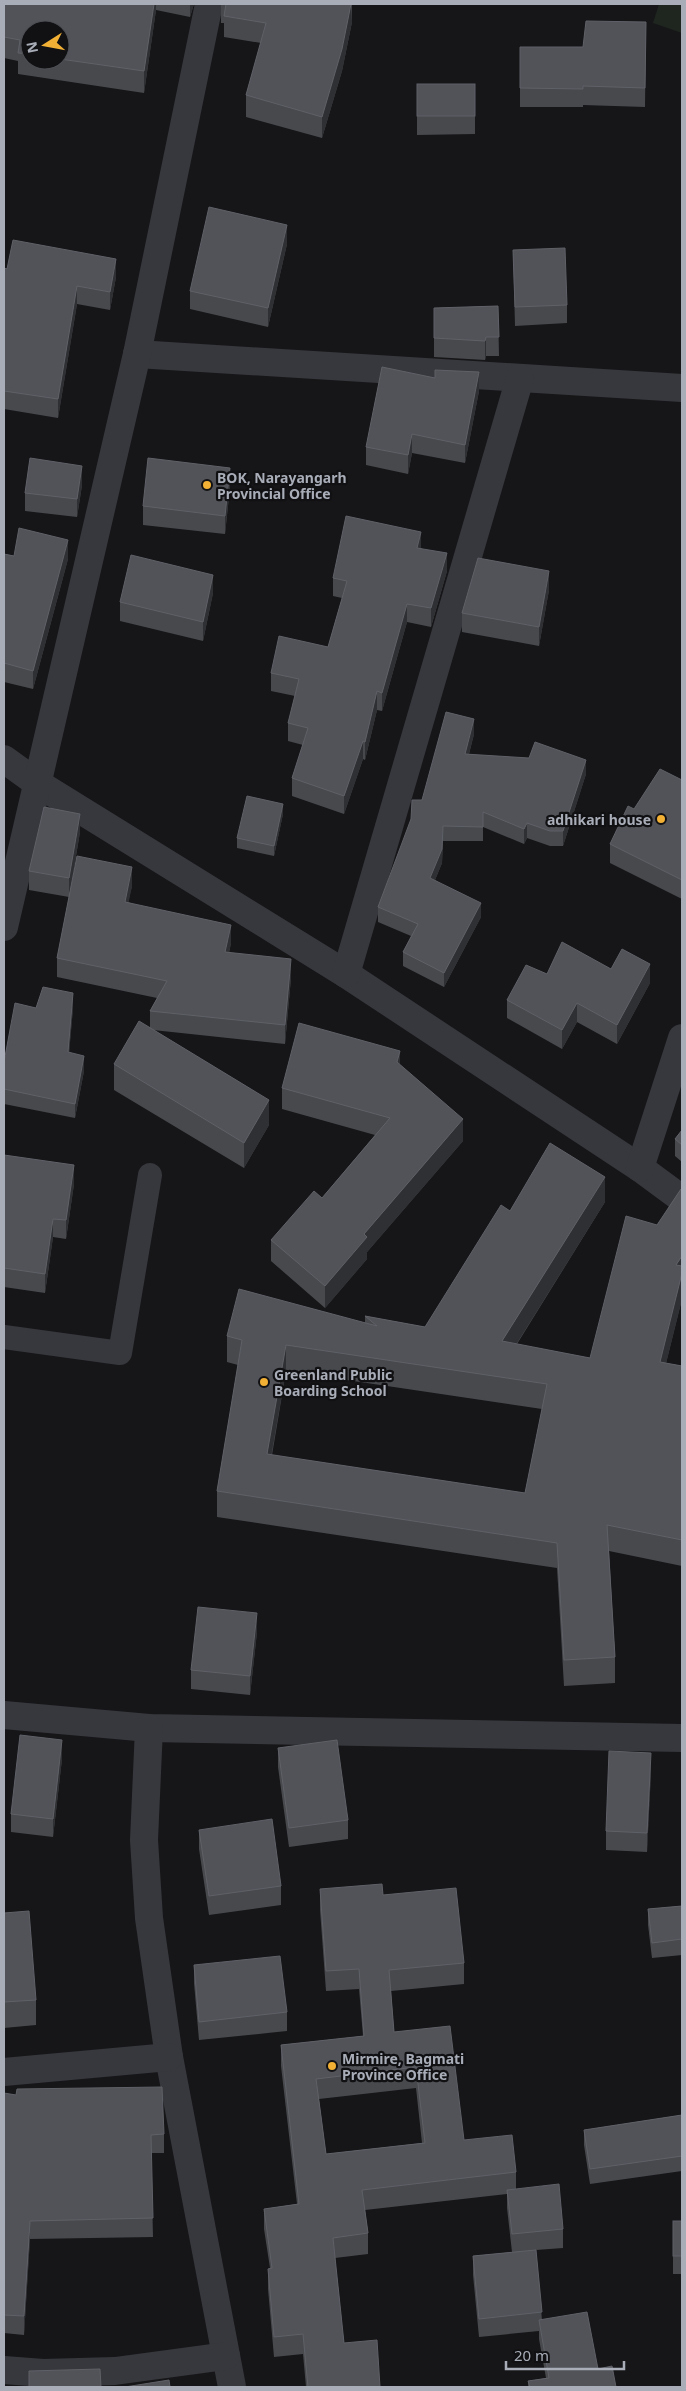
<svg xmlns="http://www.w3.org/2000/svg" width="686" height="2391" font-family="'Noto Sans',sans-serif">
  <style>
    .green { fill: #1e261f }
    .lines { fill: none; stroke-linecap: round; stroke-linejoin: round }
    .lane { stroke: #37383d; stroke-width: 24 }
    .street { stroke: #37383d; stroke-width: 28 }
    .wall { fill: #47494d; fill-rule: evenodd }
    .shaded-wall { fill: #2f3033 }
    .building { fill: #525359; stroke: #5f6168; fill-rule: evenodd }
    .poi-dot { fill: #f2b134; stroke: #111113; stroke-width: 2 }
    .labels { text-anchor: middle; dominant-baseline: central; stroke-width: 4.5; stroke-linejoin: round; paint-order: stroke }
    .poi-label { font-size: 14px; font-weight: bold; fill: #a8adb8; stroke: #111113; text-anchor: start }
  </style>
  <rect width="100%" height="100%" fill="#161618"/>
  <!-- green -->
  <path class="green" d="M659,4h23v29l-29,-10z"/>
  <g class="lines">
    <!-- lane -->
    <path class="lane" d="M4,1337l116,16 30,-178"/>
    <!-- street -->
    <g class="street">
      <path d="M137,354l545,34"/>
      <path d="M4,759l33,24 309,191 294,194 42,31"/>
      <path d="M4,927l133,-573 72,-350"/>
      <path d="M346,974l174,-596"/>
      <path d="M640,1168l42,-130"/>
      <path d="M4,1715l145,13 533,10"/>
      <path d="M149,1728l-5,112 5,78 20,139 63,330"/>
      <path d="M4,2072l165,-15"/>
      <path d="M4,2370l39,3 72,-2 111,-15"/>
    </g>
  </g>
  <!-- wall -->
  <g class="wall">
    <path d="M4,4h190l-4,13 -34,-7 -12,83 -126,-19v-13l-14,-3zM30,30h30v30h-30z"/>
    <path d="M221,4h131v18l-10,49 -20,67 -76,-21v-22l15,-52 -37,-6v-14h-3z"/>
    <path d="M646,22l-1,85 -62,-2v2h-63v-60h63z"/>
    <path d="M417,84h58v50l-58,1z"/>
    <path d="M287,244l-19,83 -78,-18v-18z"/>
    <path d="M513,250l54,55v18l-52,3z"/>
    <path d="M4,268l112,9 -6,33 -33,-6 -19,114 -54,-9z"/>
    <path d="M498,306l1,50h-13l-1,4 -51,-3v-49z"/>
    <path d="M479,391l-14,72 -53,-10 -4,21 -42,-9v-18z"/>
    <path d="M82,485l-5,32 -52,-6v-18z"/>
    <path d="M230,487l-5,47 -82,-9v-19z"/>
    <path d="M421,548l26,23 -16,56 -24,-5 -25,89 -5,-1 -12,50 -2,-1 -19,55 -52,-18v-18l11,-33 -15,-4v-18l7,-27 -24,-5v-18l57,-26 14,-49 -9,-2v-18z"/>
    <path d="M4,554l10,2 54,3 -35,130 -29,-7z"/>
    <path d="M549,590l-10,56 -77,-14v-19z"/>
    <path d="M213,593l-10,48 -83,-20v-19z"/>
    <path d="M474,734l-5,20 117,20 -23,72h-13l-23,-8 -3,6 -41,-17v14h-40l-1,22 -7,17 46,37 -37,70 -41,-21v-14l8,-16 -33,-14v-15l44,-107z"/>
    <path d="M682,780v119l-72,-36v-19l24,-35z"/>
    <path d="M283,814l-9,42 -37,-8v-10z"/>
    <path d="M80,832l-10,60 62,-6 -4,16 103,41 -2,10 62,25 -6,66 -132,-14 116,95 -25,43 -130,-78v-26l36,-36v-17l7,-13 -100,-21v-19l12,-61 -40,-7v-19z"/>
    <path d="M611,969l39,14 -33,61 -40,-22 -15,27 -55,-31v-18l40,-26z"/>
    <path d="M36,1008h37l-4,45 15,18 -9,47 -71,-14v-42z"/>
    <path d="M400,1065l63,76 -96,111v7l-42,49 -54,-47v-21l51,-42 53,-63 -93,-26v-21z"/>
    <path d="M682,1130v32l-7,-6v-17z"/>
    <path d="M4,1155l70,29 -8,55 -13,-2 -8,56 -41,-6z"/>
    <path d="M682,1189v110l-16,64 16,3v200l-73,-15 6,106v26l-51,3 -7,-118 -340,-51v-26l21,-126 -11,-3v-26l138,-13v-7l60,11 85,-116 95,-9 -88,142 73,14 67,-133zM286,1371l256,38 -17,84 -253,-38z"/>
    <path d="M257,1632l-7,63 -59,-6v-19z"/>
    <path d="M278,1748l70,72v19l-59,8 -11,-80z"/>
    <path d="M62,1759l-9,78 -42,-5v-18z"/>
    <path d="M651,1772l-4,80 -41,-2v-19z"/>
    <path d="M199,1830l82,56v19l-72,10 -10,-66z"/>
    <path d="M320,1889l63,6 81,68v21l-73,7 3,41 70,108 52,32v17l47,40v19l-27,2 6,70 56,49 18,18h-88v-6l18,-3 -7,-39v-8l-60,6 -6,-62v-19l39,-4 -5,-44v-14l-142,16 3,23v21l-33,4 9,85 36,44h-74l-3,-33 -29,3 -6,-68v-20l2,-1 -6,-39v-20l33,-5 -16,-138v-21l82,-9 -4,-47 -33,2 -6,-81zM416,2088l6,55 -96,11 -7,-55z"/>
    <path d="M682,1906v49l-30,3 -4,-33v-16z"/>
    <path d="M4,1913l32,87v25l-32,3z"/>
    <path d="M194,1965l93,47v19l-88,9 -5,-57z"/>
    <path d="M4,2093l160,41v19h-13l2,84 -123,2 -6,96 -20,-2z"/>
    <path d="M682,2115v56l-92,13 -6,-39v-15z"/>
    <rect x="673" y="2221" width="9" height="53"/>
  </g>
  <!-- shaded-wall -->
  <g class="shaded-wall">
    <path d="M154,4h2v6l-12,83v-22z"/>
    <path d="M190,4h4l-4,13z"/>
    <path d="M351,4l1,18 -10,49 -20,67v-21z"/>
    <path d="M287,225v19l-19,83v-19z"/>
    <path d="M116,259v18l-6,33v-18z"/>
    <path d="M77,286v18l-19,114v-19z"/>
    <path d="M486,337v19l-1,4v-19z"/>
    <path d="M479,372v19l-14,72v-18z"/>
    <path d="M412,434v19l-4,21v-19z"/>
    <path d="M82,466v19l-5,32v-18z"/>
    <path d="M230,468v19l-5,47v-18z"/>
    <path d="M421,532v18l-4,-2z"/>
    <path d="M68,540v19l-35,130v-18z"/>
    <path d="M447,553v18l-16,56v-19z"/>
    <path d="M549,571v19l-10,56v-19z"/>
    <path d="M213,575v18l-10,48v-19z"/>
    <path d="M407,604v18l-25,89v-18z"/>
    <path d="M377,691v19l-12,50v-18z"/>
    <path d="M474,719v15l-9,35v-15z"/>
    <path d="M363,741v18l-19,55v-18z"/>
    <path d="M586,760v14l-23,72v-15z"/>
    <path d="M283,804v10l-9,42v-10z"/>
    <path d="M80,814v18l-11,65v-19z"/>
    <path d="M527,823v15l-3,6v-15z"/>
    <path d="M443,826l-1,37 -12,29v-14z"/>
    <path d="M132,867v19l-7,34v-18z"/>
    <path d="M481,903v14l-37,70v-14z"/>
    <path d="M231,925v18l-6,28v-19z"/>
    <path d="M291,959v19l-6,66v-19z"/>
    <path d="M650,964v19l-33,61v-19z"/>
    <path d="M73,993v15l-5,59v-15z"/>
    <path d="M577,1003v19l-15,27v-19z"/>
    <path d="M400,1051v21l-3,-10z"/>
    <path d="M84,1056v15l-9,47v-14z"/>
    <path d="M269,1100v25l-25,43v-25z"/>
    <path d="M463,1119v22l-96,111v7l-42,49v-22l39,-52z"/>
    <path d="M74,1165v19l-8,55v-19z"/>
    <path d="M605,1177v25l-103,165v-26z"/>
    <path d="M53,1219v18l-8,56v-19z"/>
    <path d="M682,1256v43l-22,89v-26l16,-97z"/>
    <path d="M286,1345v26l-19,109v-26z"/>
    <path d="M257,1613v19l-7,63v-19z"/>
    <path d="M62,1740v19l-9,78v-18z"/>
    <path d="M651,1753v19l-4,80v-19z"/>
    <path d="M30,2221v18l-6,96v-19z"/>
  </g>
  <!-- building -->
  <g class="building">
    <path d="M4,4h150l-10,67 -84,-12v-29h-30v24l-12,-1 2,-13 -16,-3z"/>
    <path d="M226,4h125l-9,45 -20,68 -76,-22 20,-72 -42,-7z"/>
    <path d="M586,21l60,1 -1,66 -62,-2v3l-63,-1v-41h63z"/>
    <rect x="417" y="84" width="58" height="32"/>
    <path d="M209,207l78,18 -19,83 -78,-17z"/>
    <path d="M13,240l103,19 -6,33 -33,-6 -19,113 -54,-8v-123l3,1z"/>
    <path d="M565,248l2,57 -52,2 -2,-57z"/>
    <path d="M498,306l1,31h-13l-1,4 -51,-3v-30z"/>
    <path d="M382,367l53,11v-8l44,2 -14,73 -53,-11 -4,21 -42,-8z"/>
    <path d="M30,458l52,8 -5,33 -52,-6z"/>
    <path d="M148,458l82,10 -5,48 -82,-10z"/>
    <path d="M346,516l75,16 -4,16 30,5 -16,55 -24,-4 -25,89 -5,-2 -12,51 -2,-1 -19,55 -52,-18 16,-50 -20,-5 11,-44 -28,-6 8,-37 49,11 19,-66 -14,-3z"/>
    <path d="M19,528l49,12 -35,131 -29,-8v-109l10,2z"/>
    <path d="M131,555l82,20 -10,47 -83,-20z"/>
    <path d="M478,558l71,13 -10,56 -77,-14z"/>
    <path d="M446,712l28,7 -9,35 64,4 6,-16 51,18 -23,71h-13l-23,-8 -3,6 -41,-17v15l-40,-1 -1,23 -12,29 51,25 -37,70 -41,-21 15,-28 -40,-17 33,-88 1,-19h10z"/>
    <path d="M660,769l22,11v100l-72,-36 18,-38 6,3z"/>
    <path d="M247,796l36,8 -9,42 -37,-8z"/>
    <path d="M44,807l36,7 -11,64 -40,-7z"/>
    <path d="M77,856l55,11 -7,35 106,23 -6,27 66,7 -6,66 -135,-14 17,-30 -110,-23z"/>
    <path d="M562,942l49,27 11,-20 28,15 -33,61 -40,-22 -15,27 -55,-30 19,-35 21,9z"/>
    <path d="M43,987l30,6 -5,59 16,4 -9,48 -71,-15v-27l11,-59 21,5z"/>
    <path d="M139,1021l130,79 -25,43 -130,-79z"/>
    <path d="M299,1023l101,28 -3,11 66,57 -99,115 3,3 -42,49 -54,-46 43,-49 8,7 68,-80 -108,-30z"/>
    <path d="M682,1130v15l-7,-6z"/>
    <path d="M550,1143l55,34 -103,164 88,17 36,-142 31,9 24,-36h1v67l-6,9 6,1v7l-22,89 22,4v174l-75,-15 8,132 -51,3 -7,-117 -340,-52 25,-151 -15,-4 12,-47 138,37 -12,-10 60,11 76,-122 9,6zM286,1345l261,39 -22,109 -258,-39z"/>
    <path d="M4,1155l70,10 -8,55 -13,-1 -8,55 -41,-6z"/>
    <path d="M198,1607l59,6 -7,63 -59,-6z"/>
    <path d="M20,1735l42,5 -9,79 -42,-5z"/>
    <path d="M337,1740l11,80 -59,8 -11,-80z"/>
    <path d="M609,1751l42,2 -4,80 -41,-2z"/>
    <path d="M272,1819l9,67 -72,10 -10,-66z"/>
    <path d="M382,1884l1,11 73,-7 8,75 -75,7 5,62 56,-6 14,114 48,-5 4,37 -154,18 6,43 -35,5 11,105 33,-3 3,47h-72l-5,-53 -29,3 -6,-68 4,-1 -8,-59 35,-5 -18,-159 83,-9 -5,-67 -33,2 -6,-82zM416,2067l9,76 -99,11 -10,-75z"/>
    <path d="M682,1906v33l-30,4 -4,-34z"/>
    <path d="M29,1911l7,89 -32,2v-89z"/>
    <path d="M280,1956l7,56 -88,10 -5,-57z"/>
    <path d="M162,2087l2,47 -13,1 2,83 -123,3 -6,95 -20,-1v-222l12,2 1,-6z"/>
    <path d="M682,2115v41l-92,13 -6,-39z"/>
    <path d="M559,2184l4,45 -51,5 -5,-44z"/>
    <rect x="673" y="2221" width="9" height="35"/>
    <path d="M536,2250l6,62 -63,7 -6,-63z"/>
    <path d="M587,2312l11,57 14,-3 4,21h-86l-2,-6 21,-3 -10,-58z"/>
    <path d="M100,2369l1,18h-72v-16z"/>
    <path d="M169,2380l1,7h-45z"/>
  </g>
  <!-- markers -->
  <g class="poi-dot">
    <circle cx="207" cy="485" r="5"/>
    <circle cx="661" cy="819" r="5"/>
    <circle cx="264" cy="1382" r="5"/>
    <circle cx="332" cy="2066" r="5"/>
  </g>
  <g class="labels">
    <!-- poi labels -->
    <g class="poi-label">
      <text x="217" y="477">BOK, Narayangarh<tspan x="217" dy="16">Provincial Office</tspan></text>
      <text x="651" y="819" text-anchor="end">adhikari house</text>
      <text x="274" y="1374">Greenland Public<tspan x="274" dy="16">Boarding School</tspan></text>
      <text x="342" y="2058">Mirmire, Bagmati<tspan x="342" dy="16">Province Office</tspan></text>
    </g>
  </g>
  <!-- border -->
  <rect width="686" height="2391" fill="none" stroke="#a8adb8" stroke-width="10"/>
  <!-- north arrow -->
  <g transform="translate(45 45) rotate(259)"><circle r="24" fill="#111113" stroke="#4d4f55"/>
  <path d="M0-4L9 19L0 12L-9 19Z" fill="#f2b134"/>
  <text y="-8" font-size="14" font-weight="bold" text-anchor="middle" fill="#a8adb8">N</text>
  </g>
  <!-- scale -->
  <path d="M506 2361v8h118v-8" fill="none" stroke="#a8adb8" stroke-width="2.5"/>
  <text x="514" y="2361" font-size="15" fill="#a8adb8" stroke="#111113" stroke-width="4" paint-order="stroke">20 m</text>
</svg>
